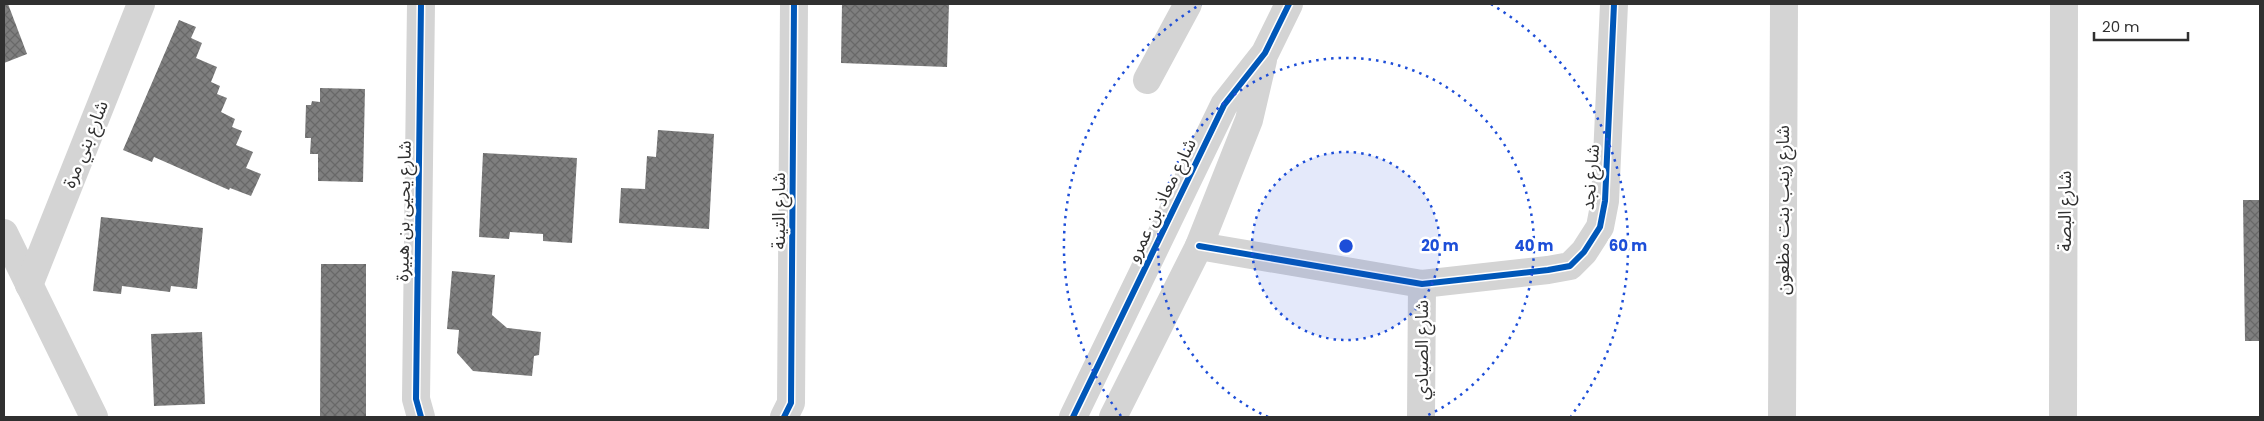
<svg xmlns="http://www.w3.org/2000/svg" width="2264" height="421" font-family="Poppins,'Noto Sans Arabic',sans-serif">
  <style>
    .building { fill: url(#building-cross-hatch) }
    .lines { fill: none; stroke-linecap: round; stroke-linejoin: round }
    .minor { stroke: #d4d4d4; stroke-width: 28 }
    .cycleway-casing { stroke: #fff; stroke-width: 9 }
    .cycleway { stroke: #0057b8; stroke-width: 6 }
    .ring { fill: none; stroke: #1d4ed8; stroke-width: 2.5; stroke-dasharray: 2.5 5 }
    .labels { text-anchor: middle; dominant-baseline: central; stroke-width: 5; stroke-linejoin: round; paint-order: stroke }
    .street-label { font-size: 18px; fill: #303030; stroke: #fff }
    .centre { fill: #1d4ed8; stroke: #fff; stroke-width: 2.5 }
    .ring-label { font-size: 15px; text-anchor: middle; font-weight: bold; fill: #1d4ed8; stroke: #fff; stroke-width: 5; stroke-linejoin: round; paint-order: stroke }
  </style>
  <defs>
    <pattern id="building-cross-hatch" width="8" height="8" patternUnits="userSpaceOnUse" patternTransform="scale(1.25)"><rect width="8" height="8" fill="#7f7f7f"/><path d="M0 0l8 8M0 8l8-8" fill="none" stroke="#686868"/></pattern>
  </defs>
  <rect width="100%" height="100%" fill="#fff"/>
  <!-- building -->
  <g class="building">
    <path d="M4,4h4l19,50 -23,9z"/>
    <path d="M842,4h107l-2,63 -106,-4z"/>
    <path d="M179,20l17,7 -5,11 11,5 -6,15 21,9 -6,15 9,4 -3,8 10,4 -6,14 14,7 -3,8 10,4 -6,14 17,7 -7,16 15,6 -10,22 -21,-8 -1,2 -75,-33 -2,5 -29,-12z"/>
    <path d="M320,88l45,1 -2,93 -45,-1v-27h-8l1,-16h-6l1,-33h5l1,-4 8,1z"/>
    <path d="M658,130l56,4 -5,95 -90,-6 2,-35 24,1 2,-33 9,1z"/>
    <path d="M483,153l94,5 -5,85 -29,-2v-7l-33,-2 -1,7 -30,-2z"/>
    <path d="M2243,200h17v141h-15z"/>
    <path d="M101,217l102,11 -6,61 -26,-3 -1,6 -48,-6 -1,8 -28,-3z"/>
    <path d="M321,264h45v153h-46z"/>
    <path d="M452,271l43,4 -3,40 15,13 34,4 -2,23 -5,1 -2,20 -59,-5 -16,-18 2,-23 -12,-1z"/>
    <path d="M202,332l3,72 -51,2 -3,-72z"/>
  </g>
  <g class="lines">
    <!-- minor -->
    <g class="minor">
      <path d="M421,4l-5,395 5,18"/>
      <path d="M1147,80l41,-76"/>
      <path d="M4,233l90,184"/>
      <path d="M1199,246l223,38 126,-14 22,-4 14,-14 16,-25 5,-26 9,-197"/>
      <path d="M29,285l112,-281"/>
      <path d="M784,417l7,-14 3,-399"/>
      <path d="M1073,417l151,-312 41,-52 24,-49"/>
      <path d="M1113,417l86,-171 50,-126 14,-60"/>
      <path d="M1421,417l1,-133"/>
      <path d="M1782,417l2,-413"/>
      <path d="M2063,417l1,-413"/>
    </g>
    <defs>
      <g id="cycleway">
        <path d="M421,4l-5,395 5,18"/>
        <path d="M1199,246l223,38 126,-14 22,-4 14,-14 16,-25 5,-26 9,-197"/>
        <path d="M784,417l7,-14 3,-399"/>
        <path d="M1073,417l151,-312 41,-52 24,-49"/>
      </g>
    </defs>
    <!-- cycleway casing -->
    <use href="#cycleway" class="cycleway-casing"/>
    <!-- cycleway -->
    <use href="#cycleway" class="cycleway"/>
  </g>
  <!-- distance rings -->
  <circle cx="1346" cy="246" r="94" fill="#1d4ed8" fill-opacity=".12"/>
  <g class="ring">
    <circle cx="1346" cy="246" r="94"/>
    <path d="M1268 417A188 188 0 1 1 1424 417"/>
    <path d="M1121 416A282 282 0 0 1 1201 4M1491 4A282 282 0 0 1 1571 416"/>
  </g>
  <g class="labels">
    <!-- street labels -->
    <g class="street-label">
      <text transform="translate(85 144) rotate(-68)">شارع بني مرة</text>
      <text transform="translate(1590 177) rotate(-85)">شارع نجد</text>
      <text transform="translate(1161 200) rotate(-64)">شارع معاذ بن عمرو</text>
      <text transform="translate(1782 210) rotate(-90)">شارع زينب بنت مظعون</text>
      <text transform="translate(403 211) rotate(-89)">شارع يحيى بن هبيرة</text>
      <text transform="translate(778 211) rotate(-90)">شارع التينة</text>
      <text transform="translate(2064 211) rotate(-90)">شارع البصة</text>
      <text transform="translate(1421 350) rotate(-90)">شارع الصيادي</text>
    </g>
  </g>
  <circle cx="1346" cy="246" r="8" class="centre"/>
  <g class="ring-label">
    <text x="1440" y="251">20 m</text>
    <text x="1534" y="251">40 m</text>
    <text x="1628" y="251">60 m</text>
  </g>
  <!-- border -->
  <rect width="2264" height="421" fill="none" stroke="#303030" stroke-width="10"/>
  <!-- scale -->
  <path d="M2094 32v8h94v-8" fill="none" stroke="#303030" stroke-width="2.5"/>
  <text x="2102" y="32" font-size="15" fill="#303030" stroke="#ffffff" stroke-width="4" paint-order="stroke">20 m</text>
</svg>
